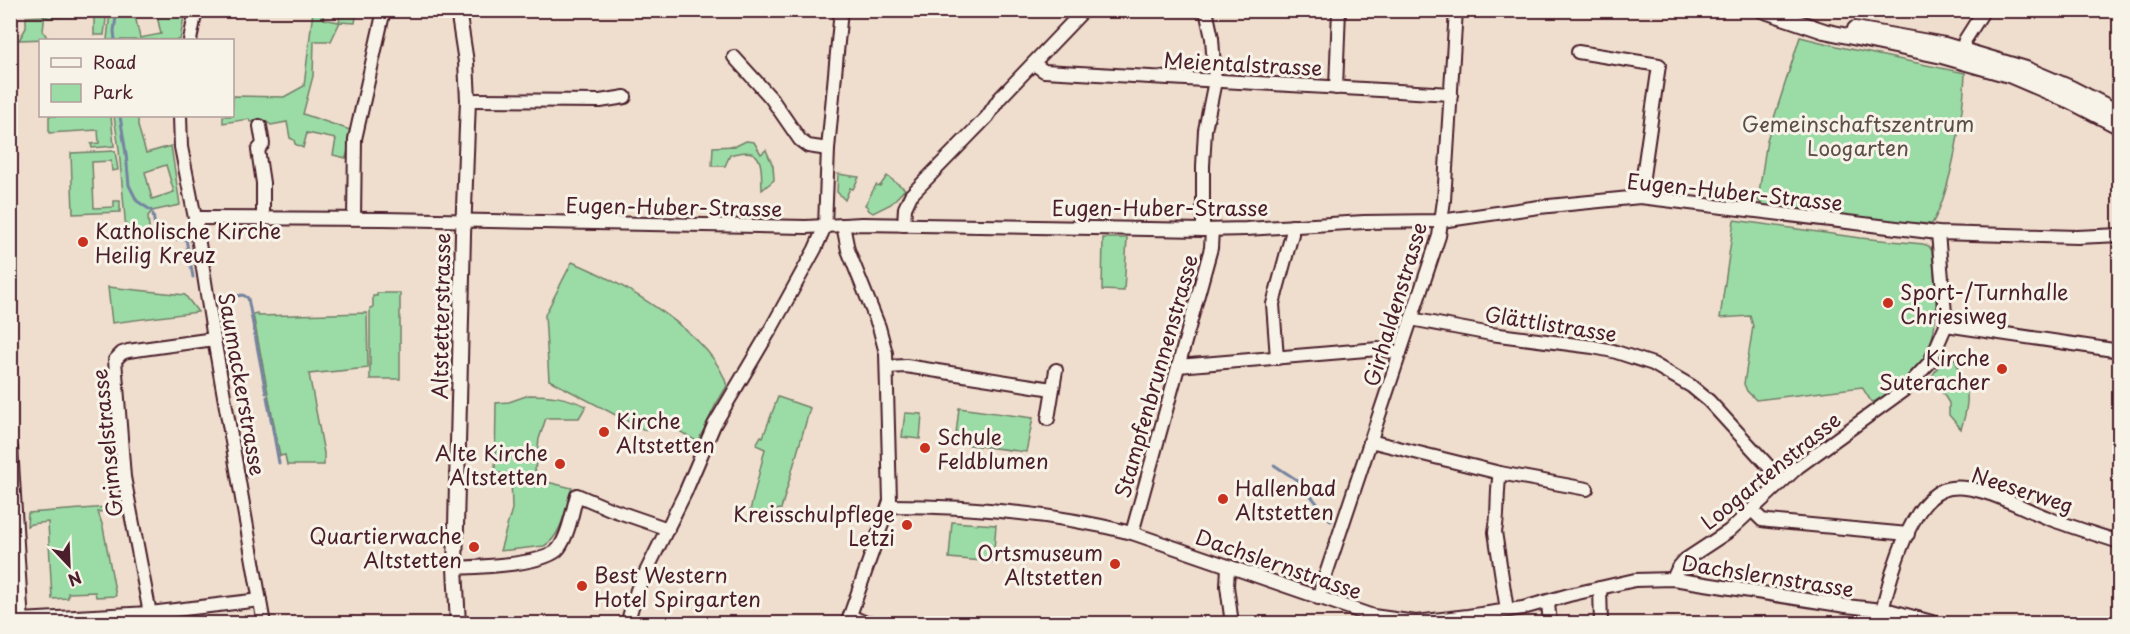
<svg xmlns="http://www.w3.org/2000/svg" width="2130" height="634" font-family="'Playpen Sans',sans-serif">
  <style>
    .green { fill: #9bdca6; stroke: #727e68; stroke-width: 1.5; fill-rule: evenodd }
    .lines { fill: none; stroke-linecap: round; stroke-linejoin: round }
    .stream { stroke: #7584a1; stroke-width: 3 }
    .minor-casing { stroke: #4a1f2b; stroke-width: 16 }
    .tertiary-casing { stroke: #4a1f2b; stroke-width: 18 }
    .minor { stroke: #f7f3e8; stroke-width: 12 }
    .tertiary { stroke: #f7f3e8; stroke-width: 14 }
    .poi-dot { fill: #c8321e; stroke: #f7f3e8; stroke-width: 2 }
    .labels { text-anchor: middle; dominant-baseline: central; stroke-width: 6; stroke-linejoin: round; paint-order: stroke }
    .street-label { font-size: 21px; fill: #4a1f2b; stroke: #f7f3e8 }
    .park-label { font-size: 21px; fill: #5e4e4a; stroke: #f7f3e8 }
    .poi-label { font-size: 21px; fill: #4a1f2b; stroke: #f7f3e8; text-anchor: start }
  </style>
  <rect width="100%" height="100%" fill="#efdecd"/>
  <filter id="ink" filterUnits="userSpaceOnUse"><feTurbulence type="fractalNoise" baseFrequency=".0167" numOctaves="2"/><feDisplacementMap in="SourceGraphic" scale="12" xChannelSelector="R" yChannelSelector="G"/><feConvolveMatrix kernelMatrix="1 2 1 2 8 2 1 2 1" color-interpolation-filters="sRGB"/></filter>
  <g filter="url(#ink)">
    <!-- green -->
    <g class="green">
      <path d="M43,11h64l-3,24h-10v-19l-47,2 -1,-5h-1l-2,18 5,8 -29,1 7,-12v-11l17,-1z"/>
      <path d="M110,11h24l6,27 21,-4 -5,-23h29l-5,29h-73z"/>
      <path d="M313,11h11l-1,8 16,3 2,-11h16l-2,12 -15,-1 -9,19h-17l-1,35 -10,38 50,17 -7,27 -13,-3 3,-16 -29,-6 -4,15 -8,-4 -1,-4 -4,-2 -3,-16 -16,3 -7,-5 -14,2 -1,-3 -26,4v-7h9l1,-20 51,1 20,-11z"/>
      <path d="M1800,37l45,11 120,25c-1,39 -14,118 -33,151l-54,-3 -116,-16 -4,-5 9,-60z"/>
      <path d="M49,116h62l3,30 -22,2 -1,-4 8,-1 -1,-13 -49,3z"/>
      <path d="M114,116h24v10l8,27 25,-7 9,59 -28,6 -4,5 2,24 -23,2 -8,-93zM166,165l8,27 -22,7 -7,-27z"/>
      <path d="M746,141l8,1 7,12 5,-4 7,16 1,14 -12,10c-1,-27 2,-45 -32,-35l-5,11h-13l1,-19 23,-1z"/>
      <path d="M115,151l3,19 -6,1 -1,-10 -19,1 2,46 20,-1v-6h6v11l-47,2 -2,-61z"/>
      <path d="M838,174l21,3 -6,12 -3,-1 -5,12 -8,-8z"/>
      <path d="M887,176l18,13 -14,15 -18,9 -6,-4 1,-2 -3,-2 11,-20 4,1z"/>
      <path d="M1734,220l126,18 63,6 6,2 3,5c4,46 13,94 -25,128 -10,10 -23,17 -35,24l-10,-16 -106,13 -9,-9 -3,-7 9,-58 -3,-10 -30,2z"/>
      <path d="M1103,238h24l-3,53 -22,-1z"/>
      <path d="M572,262c47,18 142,73 155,124l-12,20 -17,36 -34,-20 -20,8 -95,-50 -4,-65z"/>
      <path d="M108,287l77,8 13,17 -86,11z"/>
      <path d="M377,293h23v86h-30v-71l3,-1v-11h4z"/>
      <path d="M257,313l1,3 109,-3 1,55 -59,6 15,79v12h-37l-2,-10 -5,1 -27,-142z"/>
      <path d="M1954,358c14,30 18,38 7,71l-12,-14v-12l-17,-27 8,-12z"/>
      <path d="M529,395c22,0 37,2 57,11l-7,12h-33l-7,21 -4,31 8,11 29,7c-6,18 -10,49 -28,58l-44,5 12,-42 -1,-35 -16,-1 1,-70 13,-1z"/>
      <path d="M778,397l32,11 -29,101 -32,6 16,-66 -9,-4 5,-9 2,1z"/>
      <path d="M959,408l74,10 -7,34 -71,-9z"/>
      <path d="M905,413l17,1 -2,25 -18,-2z"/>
      <path d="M121,506l1,3 -24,3 5,15 13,69 -20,1 -1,-5 -27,1v5l-16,1 -4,-77 -17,2 -4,2 1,-13z"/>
      <path d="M952,522l44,3 -3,37 -44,-4z"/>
    </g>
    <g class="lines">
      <!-- stream -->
      <g class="stream">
        <path d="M115,40l-1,-9 3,-21"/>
        <path d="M120,116l6,38 3,31 8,16 15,10"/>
        <path d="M153,214l4,26 29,-1 7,38"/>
        <path d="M224,298l19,-3 5,3 18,95"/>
        <path d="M267,397l12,66"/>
        <path d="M1274,465l26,17 31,39"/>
      </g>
      <defs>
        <g id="minor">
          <path d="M190,40l6,-30"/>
          <path d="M1962,50l3,-10 19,-30"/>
          <path d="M1578,52l81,13 -19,132"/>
          <path d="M734,57l37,41 29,42 8,6 20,3"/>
          <path d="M1034,64l10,7 407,23"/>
          <path d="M1336,88l3,-78"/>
          <path d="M468,100l132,1 25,-4"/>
          <path d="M180,116l1,31 14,71 19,121 50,285"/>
          <path d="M260,126l3,18 -5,6 5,33v35"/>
          <path d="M195,218l188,1 423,8 56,-3 341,6 43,-1 118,-7 77,-1 98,-14 101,-10 298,36 139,4 43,-2"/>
          <path d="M354,218l1,-79 29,-129"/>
          <path d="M843,225l5,25 31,77 7,26 4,148 -43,123"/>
          <path d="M904,225l1,-17 6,-13 76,-78 12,-18 85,-89"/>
          <path d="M1203,230v-64l2,-36 10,-49 -3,-43 -6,-28"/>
          <path d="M1411,319l80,15 102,13 20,4 40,13 38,22 18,15 73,80"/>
          <path d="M1946,325l174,26"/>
          <path d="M1277,358l-4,-54 19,-70v-8"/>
          <path d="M1178,366l200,-17 22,4"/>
          <path d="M887,367l19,-1 146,23"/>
          <path d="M1048,419l8,-49"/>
          <path d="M1370,441l130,32 87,16"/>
          <path d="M1500,473c-4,20 -1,39 -5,59l12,78"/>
          <path d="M890,506c82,0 163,7 242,27l241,83 43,6 52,-6 55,-8 46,-13 66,-15 38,-1 173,27 46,5 47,13"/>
          <path d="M1752,510l10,10 7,1 139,13"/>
          <path d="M1132,533l79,-285 1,-18"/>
          <path d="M1228,567l-1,19 5,38"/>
          <path d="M455,568c22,-1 92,-3 104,-20 10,-14 13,-36 18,-53l33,14 58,20"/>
          <path d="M1673,579l5,-11 7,-8 44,-29 69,-64 106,-77 26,-28 16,-37 -8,-92"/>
          <path d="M1600,588l1,36"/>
          <path d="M1318,598l121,-362 5,-36 12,-190"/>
          <path d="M1548,603l2,21"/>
          <path d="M1882,611c8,-33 27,-107 61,-121 29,-11 78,18 105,28 23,9 47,16 71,24"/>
          <path d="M850,616l14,6 18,2"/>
          <path d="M20,620l130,-7 110,-13"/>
          <path d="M152,624l-28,-147 -9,-117 7,-7 6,-2 86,-12"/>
          <path d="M627,624l10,-34 48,-97 29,-68 58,-98 43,-78 10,-23 3,-77 13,-139"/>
        </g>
        <g id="tertiary">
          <path d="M1762,10l62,21 118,25 67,19 61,26 50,26"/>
          <path d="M1855,29l90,16 81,24 45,19 49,25"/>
          <path d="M10,447l11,177"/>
          <path d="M458,624l-3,-56 8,-333 5,-135 -2,-38 -8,-52"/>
        </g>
      </defs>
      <!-- minor casing -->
      <use href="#minor" class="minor-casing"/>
      <!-- tertiary casing -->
      <use href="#tertiary" class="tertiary-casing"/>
      <!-- minor -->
      <use href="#minor" class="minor"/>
      <!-- tertiary -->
      <use href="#tertiary" class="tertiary"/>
    </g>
  </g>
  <!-- markers -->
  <g class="poi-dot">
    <circle cx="83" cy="242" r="6"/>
    <circle cx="1888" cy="303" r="6"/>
    <circle cx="2002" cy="369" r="6"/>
    <circle cx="604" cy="432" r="6"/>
    <circle cx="925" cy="448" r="6"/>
    <circle cx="560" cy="464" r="6"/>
    <circle cx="1223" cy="499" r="6"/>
    <circle cx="907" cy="525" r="6"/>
    <circle cx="474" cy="547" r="6"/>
    <circle cx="1115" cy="564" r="6"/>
    <circle cx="582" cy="586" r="6"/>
  </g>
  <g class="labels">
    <!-- street labels -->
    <g class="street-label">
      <text transform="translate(1243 63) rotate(3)">Meientalstrasse</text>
      <text transform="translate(1735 191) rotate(6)">Eugen-Huber-Strasse</text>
      <text transform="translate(674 206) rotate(1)">Eugen-Huber-Strasse</text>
      <text x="1160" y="207">Eugen-Huber-Strasse</text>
      <text transform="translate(1394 304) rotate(-73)">Girhaldenstrasse</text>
      <text transform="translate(440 316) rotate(-89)">Altstetterstrasse</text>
      <text transform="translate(1551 323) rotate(9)">Glättlistrasse</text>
      <text transform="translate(1155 376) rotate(-74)">Stampfenbrunnenstrasse</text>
      <text transform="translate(243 384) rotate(80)">Saumackerstrasse</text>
      <text transform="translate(106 443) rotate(-96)">Grimselstrasse</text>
      <text transform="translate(1770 470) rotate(-39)">Loogartenstrasse</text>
      <text transform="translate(2023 489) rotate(18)">Neeserweg</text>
      <text transform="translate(1279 563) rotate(19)">Dachslernstrasse</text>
      <text transform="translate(1768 575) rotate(9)">Dachslernstrasse</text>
    </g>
    <!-- park labels -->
    <g class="park-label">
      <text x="1858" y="123">Gemeinschaftszentrum<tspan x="1858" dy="24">Loogarten</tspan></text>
    </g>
    <!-- poi labels -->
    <g class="poi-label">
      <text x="95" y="230">Katholische Kirche<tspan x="95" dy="24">Heilig Kreuz</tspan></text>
      <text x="1900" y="291">Sport-/Turnhalle<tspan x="1900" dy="24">Chriesiweg</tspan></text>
      <text x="1990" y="357" text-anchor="end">Kirche<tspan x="1990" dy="24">Suteracher</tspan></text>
      <text x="616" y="420">Kirche<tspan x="616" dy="24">Altstetten</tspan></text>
      <text x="937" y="436">Schule<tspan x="937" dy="24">Feldblumen</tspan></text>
      <text x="548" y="452" text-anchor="end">Alte Kirche<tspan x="548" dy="24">Altstetten</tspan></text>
      <text x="1235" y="487">Hallenbad<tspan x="1235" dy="24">Altstetten</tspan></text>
      <text x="895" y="513" text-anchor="end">Kreisschulpflege<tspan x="895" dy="24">Letzi</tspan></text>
      <text x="462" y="535" text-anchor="end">Quartierwache<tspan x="462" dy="24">Altstetten</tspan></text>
      <text x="1103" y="552" text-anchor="end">Ortsmuseum<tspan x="1103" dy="24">Altstetten</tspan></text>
      <text x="594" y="574">Best Western<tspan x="594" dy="24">Hotel Spirgarten</tspan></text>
    </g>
  </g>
  <!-- margin -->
  <rect width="2130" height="634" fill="none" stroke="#f7f3e8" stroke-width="36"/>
  <rect x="18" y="18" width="2094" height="598" fill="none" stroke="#4a1f2b" stroke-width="2" filter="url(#ink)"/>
  <!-- legend -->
  <rect x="39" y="39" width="195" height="78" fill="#f7f3e8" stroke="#b29e9c" stroke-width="1.5"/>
  <rect x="51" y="58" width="30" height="9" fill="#f7f3e8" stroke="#b29e9c" stroke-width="1.5"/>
  <text x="93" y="69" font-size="18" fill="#4a1f2b">Road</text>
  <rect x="51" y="84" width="30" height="18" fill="#9bdca6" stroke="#b29e9c" stroke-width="1.5"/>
  <text x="93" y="99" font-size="18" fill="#4a1f2b">Park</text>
  <!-- north arrow -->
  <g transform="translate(69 565) rotate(157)" stroke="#f7f3e8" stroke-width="4.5" paint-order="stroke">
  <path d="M0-4.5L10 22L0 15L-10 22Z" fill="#4a1f2b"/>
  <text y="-9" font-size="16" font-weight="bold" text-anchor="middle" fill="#4a1f2b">N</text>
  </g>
</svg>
